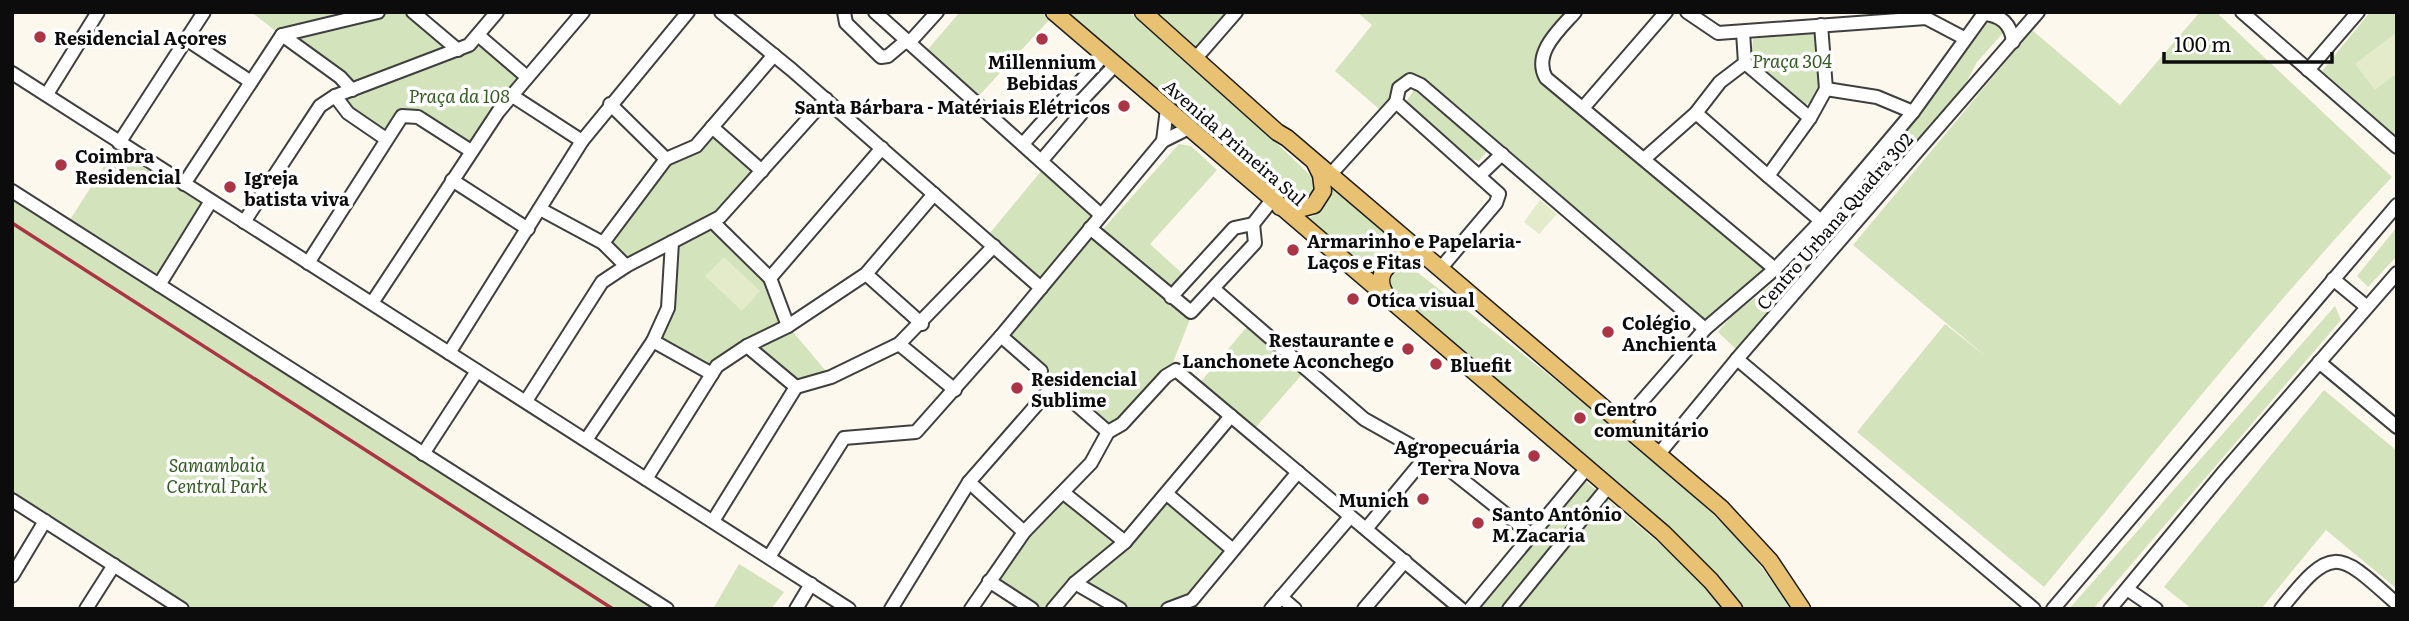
<svg xmlns="http://www.w3.org/2000/svg" width="2409" height="621" font-family="Literata,serif">
  <style>
    .green { fill: #d3e3bb }
    .pitch { fill: #e3ebcb }
    .lines { fill: none; stroke-linecap: round; stroke-linejoin: round }
    .minor-casing { stroke: #3f3f3f; stroke-width: 16 }
    .major-casing { stroke: #1d1d1d; stroke-width: 19 }
    .minor { stroke: #fff; stroke-width: 12 }
    .major { stroke: #e8c272; stroke-width: 16 }
    .rail { stroke: #ab3544; stroke-width: 3.5 }
    .poi-dot { fill: #ab3544; stroke: #fff; stroke-width: 2.5 }
    .labels { text-anchor: middle; dominant-baseline: central; stroke-width: 7; stroke-linejoin: round; paint-order: stroke }
    .poi-label { font-size: 18px; font-weight: bold; fill: #0c0c0c; stroke: #fff; text-anchor: start }
    .park-label { font-size: 18px; font-style: italic; fill: #345b24; stroke: #fff }
    .street-label { font-size: 18px; fill: #0c0c0c; stroke: #fff }
  </style>
  <rect width="100%" height="100%" fill="#fdf8ed"/>
  <!-- green -->
  <g class="green">
    <path d="M251,12h162l45,38 20,-15 49,42 -56,74 -56,-36 -13,1 -16,23 -51,-42 16,-7z"/>
    <path d="M960,12h84l7,6 -76,82 -52,-45z"/>
    <path d="M1062,12h67l106,91 78,75 4,7 -2,13 -23,5 -90,-71z"/>
    <path d="M1142,12h91l-34,39z"/>
    <path d="M1357,12h218l-33,54 4,12 229,191 -68,63 -294,-249 -27,32 -51,-44 37,-46z"/>
    <path d="M2200,12h16l176,165c-123,131 -234,271 -348,410l-187,-155 88,-108 44,35 -136,-114 179,-215 88,75z"/>
    <path d="M2370,12h27v125l-75,-66z"/>
    <path d="M1993,22l7,3 3,8 -26,29 -13,25 -226,264 -20,-19c20,-26 49,-39 71,-64 72,-77 136,-160 198,-245z"/>
    <path d="M1808,31l9,5 4,60 -3,5 -16,4 -51,-43 2,-23z"/>
    <path d="M1414,90l74,60 -9,11 -8,-2 -66,-56z"/>
    <path d="M712,127l50,44 -48,51 56,56 18,48 43,51 -35,10 -49,-41 -35,28 -59,-33 15,-34 4,-64 -46,23 -23,-23 70,-85z"/>
    <path d="M119,143l92,58 -52,84 511,324h-482l-176,-113v-305l54,35z"/>
    <path d="M1179,144l12,2 26,24 -67,74 35,32 -15,18 -67,-61v-4z"/>
    <path d="M1047,164l54,51 -11,13 102,86 -20,51 -64,67 -107,-96 40,-48 -56,-49z"/>
    <path d="M1328,182l74,67 -12,6 -12,28 -76,-62c22,-8 27,-16 26,-39z"/>
    <path d="M2397,227v29l-29,31 -11,-11z"/>
    <path d="M1401,268l16,4c77,60 155,119 229,183 55,47 107,91 144,154h-52l-349,-320 2,-16z"/>
    <path d="M2335,306l6,14 -248,289h-24z"/>
    <path d="M1250,323l55,48 -55,63 -52,-49z"/>
    <path d="M2324,390l73,61v138l-71,-59 -65,79h-69l-28,-22z"/>
    <path d="M1583,479l96,81 48,49h-259z"/>
    <path d="M1065,494l60,48 42,-48 66,56 -41,51 9,8h-81l-45,-26 -22,26h-21l-42,-28z"/>
    <path d="M739,564l45,28 -13,17h-58z"/>
  </g>
  <!-- pitch -->
  <g class="pitch">
    <path d="M2397,32v41l-22,17 -20,-26z"/>
    <path d="M1540,200l17,14 -18,20 -15,-12z"/>
    <path d="M724,257l36,34 -18,20 -37,-35z"/>
  </g>
  <g class="lines">
    <defs>
      <g id="minor">
        <path d="M413,12l45,38"/>
        <path d="M721,12l71,58 249,218"/>
        <path d="M844,12l2,11 35,34 7,-1 19,-16"/>
        <path d="M875,12l226,203"/>
        <path d="M1575,12c-15,17 -43,41 -29,66l229,191"/>
        <path d="M1687,12l31,21 208,-15 38,20"/>
        <path d="M2242,12l155,135"/>
        <path d="M1983,14c18,1 28,10 30,28"/>
        <path d="M1821,25l5,64"/>
        <path d="M1743,32l2,31 65,55 16,-29 51,8 36,15"/>
        <path d="M282,35l58,42 12,13"/>
        <path d="M478,35l49,42"/>
        <path d="M186,39l65,43"/>
        <path d="M909,43l28,-31"/>
        <path d="M1196,58l40,-46"/>
        <path d="M2308,70l50,-58"/>
        <path d="M12,73l837,536"/>
        <path d="M47,94l51,-82"/>
        <path d="M511,95l71,46"/>
        <path d="M335,96l13,17 38,26"/>
        <path d="M1583,108l83,-96"/>
        <path d="M1696,113l72,63"/>
        <path d="M1810,118l-42,58 53,45"/>
        <path d="M712,127l50,44"/>
        <path d="M1163,141l4,-32"/>
        <path d="M119,143l85,-131"/>
        <path d="M1023,144c27,-32 55,-58 81,-89"/>
        <path d="M666,159l30,-13 78,-91"/>
        <path d="M1644,159l52,-46 24,-31 25,-19"/>
        <path d="M1042,160l39,-46 2,-15 32,-34"/>
        <path d="M1330,175l66,-73"/>
        <path d="M1480,175l22,-21"/>
        <path d="M452,180l76,49"/>
        <path d="M184,184l98,-149 96,-23"/>
        <path d="M12,191l655,418"/>
        <path d="M540,209l63,34 23,23"/>
        <path d="M244,222l76,-116 15,-10 134,-51 28,-33"/>
        <path d="M713,222l57,56"/>
        <path d="M1253,224l19,-24"/>
        <path d="M1090,228l101,84 64,-69 -2,-19"/>
        <path d="M603,243l63,-84 -56,-55"/>
        <path d="M308,263l94,-147 16,1 53,34"/>
        <path d="M1440,269l56,-66 3,-9 -103,-92 3,-14 11,-8 11,5 284,244"/>
        <path d="M866,274l56,50"/>
        <path d="M2333,279l34,28"/>
        <path d="M159,285l52,-84"/>
        <path d="M1215,290l149,129 76,43 93,74"/>
        <path d="M1171,297l63,-69 19,-4"/>
        <path d="M372,303l126,-191 85,-100"/>
        <path d="M788,326l-18,-48 112,-130"/>
        <path d="M1001,336l40,35"/>
        <path d="M653,341l59,33"/>
        <path d="M899,344l56,46"/>
        <path d="M747,346l49,41"/>
        <path d="M449,353l133,-212 106,-129"/>
        <path d="M1737,359l297,250"/>
        <path d="M2319,362l78,65"/>
        <path d="M526,401l76,-119 24,-16 94,-49 106,-118"/>
        <path d="M1622,424l83,-95 70,-60 46,-48 92,-109 72,-100"/>
        <path d="M586,440l67,-99 15,-33 4,-66"/>
        <path d="M423,454l54,-83"/>
        <path d="M1658,455l79,-96 301,-347"/>
        <path d="M646,479l71,-113 30,-20 41,-20 78,-52 68,-80"/>
        <path d="M969,482l55,50"/>
        <path d="M1065,494l60,48"/>
        <path d="M1167,494l66,56"/>
        <path d="M12,500l170,109"/>
        <path d="M713,521l83,-134 35,-10 68,-33 95,-98"/>
        <path d="M1366,529l62,-75"/>
        <path d="M769,557l75,-119 72,-6 85,-96 162,-195 26,-13"/>
        <path d="M12,576l33,-55"/>
        <path d="M989,581l43,28"/>
        <path d="M1075,583l45,26"/>
        <path d="M2127,589l29,20"/>
        <path d="M1281,597l14,12"/>
        <path d="M86,609l28,-44"/>
        <path d="M796,609l15,-25"/>
        <path d="M891,609l78,-127 77,-88 16,-2 46,40"/>
        <path d="M971,609l53,-77 67,-69 17,-31 14,-8 44,-48 10,-6 285,239"/>
        <path d="M1053,609l22,-26 50,-41 106,-126"/>
        <path d="M1168,609l24,-9 106,-128"/>
        <path d="M1271,609l79,-92"/>
        <path d="M1364,609l41,-48"/>
        <path d="M1470,609l117,-141"/>
        <path d="M1509,609l99,-122"/>
        <path d="M2053,609l344,-404"/>
        <path d="M2110,609l112,-135 175,-201"/>
        <path d="M2281,609c52,-66 57,-58 116,-5"/>
      </g>
      <g id="major">
        <path d="M1054,12l609,521 48,48 23,28"/>
        <path d="M1143,12l134,120 10,6 434,370 49,53 32,48"/>
        <path d="M1280,207l19,2 15,-4 9,-14 -2,-16 -6,-12"/>
        <path d="M1386,295c-17,-26 13,-40 34,-42"/>
      </g>
    </defs>
    <!-- minor casing -->
    <use href="#minor" class="minor-casing"/>
    <!-- major casing -->
    <use href="#major" class="major-casing"/>
    <!-- minor -->
    <use href="#minor" class="minor"/>
    <!-- major -->
    <use href="#major" class="major"/>
    <!-- rail -->
    <path class="rail" d="M12,223l601,386"/>
  </g>
  <!-- markers -->
  <g class="poi-dot">
    <circle cx="40" cy="37" r="7"/>
    <circle cx="1042" cy="39" r="7"/>
    <circle cx="1124" cy="106" r="7"/>
    <circle cx="61" cy="165" r="7"/>
    <circle cx="230" cy="187" r="7"/>
    <circle cx="1293" cy="250" r="7"/>
    <circle cx="1353" cy="299" r="7"/>
    <circle cx="1608" cy="332" r="7"/>
    <circle cx="1408" cy="349" r="7"/>
    <circle cx="1436" cy="364" r="7"/>
    <circle cx="1017" cy="388" r="7"/>
    <circle cx="1580" cy="418" r="7"/>
    <circle cx="1534" cy="456" r="7"/>
    <circle cx="1423" cy="499" r="7"/>
    <circle cx="1478" cy="523" r="7"/>
  </g>
  <g class="labels">
    <!-- poi labels -->
    <g class="poi-label">
      <text x="54" y="37">Residencial Açores</text>
      <text x="1042" y="61" text-anchor="middle">Millennium<tspan x="1042" dy="21">Bebidas</tspan></text>
      <text x="1110" y="106" text-anchor="end">Santa Bárbara - Matériais Elétricos</text>
      <text x="75" y="155">Coimbra<tspan x="75" dy="21">Residencial</tspan></text>
      <text x="244" y="177">Igreja<tspan x="244" dy="21">batista viva</tspan></text>
      <text x="1307" y="240">Armarinho e Papelaria-<tspan x="1307" dy="21">Laços e Fitas</tspan></text>
      <text x="1367" y="299">Otíca visual</text>
      <text x="1622" y="322">Colégio<tspan x="1622" dy="21">Anchienta</tspan></text>
      <text x="1394" y="339" text-anchor="end">Restaurante e<tspan x="1394" dy="21">Lanchonete Aconchego</tspan></text>
      <text x="1450" y="364">Bluefit</text>
      <text x="1031" y="378">Residencial<tspan x="1031" dy="21">Sublime</tspan></text>
      <text x="1594" y="408">Centro<tspan x="1594" dy="21">comunitário</tspan></text>
      <text x="1520" y="446" text-anchor="end">Agropecuária<tspan x="1520" dy="21">Terra Nova</tspan></text>
      <text x="1409" y="499" text-anchor="end">Munich</text>
      <text x="1492" y="513">Santo Antônio<tspan x="1492" dy="21">M.Zacaria</tspan></text>
    </g>
    <!-- park labels -->
    <g class="park-label">
      <text x="1792" y="60">Praça 304</text>
      <text x="459" y="95">Praça da 108</text>
      <text x="217" y="464">Samambaia<tspan x="217" dy="21">Central Park</tspan></text>
    </g>
    <!-- street labels -->
    <g class="street-label">
      <text transform="translate(1235 142) rotate(41)">Avenida Primeira Sul</text>
      <text transform="translate(1834 221) rotate(-49)">Centro Urbana Quadra 302</text>
    </g>
  </g>
  <!-- border -->
  <rect width="2409" height="621" fill="none" stroke="#0c0c0c" stroke-width="28"/>
  <!-- scale -->
  <path d="M2164 52v10h168v-10" fill="none" stroke="#0c0c0c" stroke-width="3.5"/>
  <text x="2174" y="52" font-size="21" fill="#0c0c0c" stroke="#ffffff" stroke-width="5" paint-order="stroke">100 m</text>
</svg>
